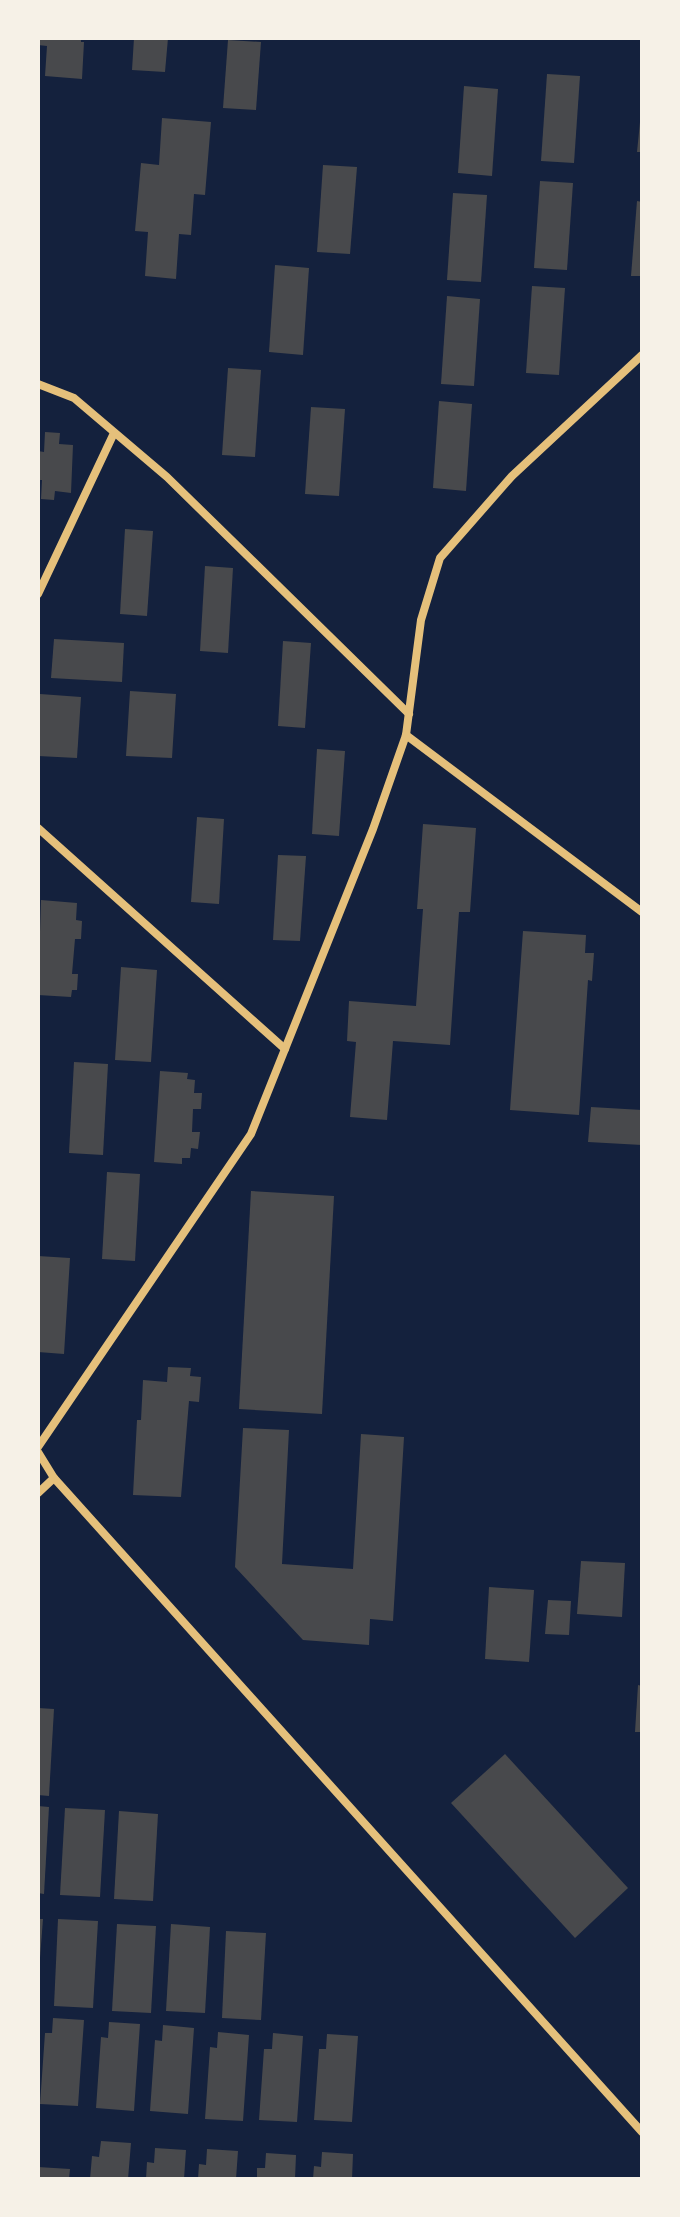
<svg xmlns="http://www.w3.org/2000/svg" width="680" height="2217" font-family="Overpass,sans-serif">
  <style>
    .building { fill: #48494c }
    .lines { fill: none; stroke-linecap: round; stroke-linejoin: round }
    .minor { stroke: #e5c07b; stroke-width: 8 }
  </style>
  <rect width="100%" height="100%" fill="#14213d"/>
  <!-- building -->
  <g class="building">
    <path d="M38,38h43v4h3l-2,37 -37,-3 2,-30 -9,-1z"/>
    <path d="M134,38h34l-3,34 -33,-2z"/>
    <path d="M228,40l33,2 -5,68 -33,-2z"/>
    <path d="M547,74l33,2 -6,87 -33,-2z"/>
    <path d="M464,86l34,3 -6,87 -34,-3z"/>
    <path d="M162,118l49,4 -6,73 -11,-1 -3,41 -12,-1 -3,45 -31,-3 3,-44 -13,-1 6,-68 18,2z"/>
    <path d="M640,122h2v30h-5z"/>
    <path d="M323,165l34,2 -7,87 -33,-2z"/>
    <path d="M540,181l33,2 -6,87 -33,-2z"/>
    <path d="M453,193l34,2 -6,87 -34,-2z"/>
    <path d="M637,201l5,1v74h-11z"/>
    <path d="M275,265l34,3 -6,87 -34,-3z"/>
    <path d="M532,286l33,2 -6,87 -33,-2z"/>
    <path d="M447,296l33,3 -6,87 -33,-2z"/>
    <path d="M228,368l33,2 -6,87 -33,-2z"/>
    <path d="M439,401l33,3 -6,87 -33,-3z"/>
    <path d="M311,407l34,2 -6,87 -34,-2z"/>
    <path d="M45,432l15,1 -1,11 14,1 -2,48 -16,-2 -1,9 -13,-1 1,-19h-4v-29l6,1z"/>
    <path d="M125,529l28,2 -6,85 -27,-2z"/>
    <path d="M205,566l28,2 -5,85 -28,-2z"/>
    <path d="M54,639l70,4 -2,39 -71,-4z"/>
    <path d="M283,641l28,2 -6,85 -27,-2z"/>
    <path d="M130,691l46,3 -4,64 -46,-2z"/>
    <path d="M40,694l41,3 -4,61 -39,-2z"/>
    <path d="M317,749l28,2 -6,85 -27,-2z"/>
    <path d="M197,817l27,2 -5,85 -28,-2z"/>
    <path d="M423,824l53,4 -6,84h-11l-9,133 -57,-4 -6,79 -37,-3 6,-75 -9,-1 2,-40 67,5 7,-97h-6z"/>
    <path d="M278,855l28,1 -6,85 -27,-1z"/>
    <path d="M41,900l36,3 -1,17 6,1 -1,18h-6l-3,35h6l-1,16h-5l-1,7 -33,-2z"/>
    <path d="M523,931l63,4 -1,18h9l-2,28 -4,-1 -9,135 -69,-5z"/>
    <path d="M121,967l36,3 -6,92 -36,-2z"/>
    <path d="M74,1062l34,2 -5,91 -34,-2z"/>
    <path d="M160,1071l28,2 -1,6 8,1 -1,13h8l-1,16h-8l-1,23h8l-2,17 -7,-1 -1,10h-8v6l-28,-2z"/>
    <path d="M591,1107l51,3v35l-54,-3z"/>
    <path d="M107,1172l33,2 -5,87 -33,-2z"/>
    <path d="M251,1191l83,5 -12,218 -83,-5z"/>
    <path d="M38,1256l32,2 -6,96 -26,-2z"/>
    <path d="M168,1367l23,1 -1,8 11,1 -2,25 -10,-1 -8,96 -48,-2 4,-75h4l2,-40 24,2z"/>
    <path d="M243,1428l46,2 -7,134 71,5 8,-135 43,3 -11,184 -23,-2 -1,26 -66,-5 -68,-73z"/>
    <path d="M581,1561l44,2 -3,54 -45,-3z"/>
    <path d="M489,1587l45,3 -5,72 -44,-3z"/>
    <path d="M548,1600l23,1 -2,34 -24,-1z"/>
    <path d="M638,1685l4,1v46h-7z"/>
    <path d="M38,1708l16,1 -5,87 -11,-1z"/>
    <path d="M505,1754l123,134 -53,50 -124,-135z"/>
    <path d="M38,1806l11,1 -5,87 -6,-1z"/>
    <path d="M65,1808l40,2 -5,87 -40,-2z"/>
    <path d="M119,1811l39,3 -5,87 -39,-2z"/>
    <path d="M38,1919h5l-3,39h-2z"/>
    <path d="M58,1919l40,2 -5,87 -39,-2z"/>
    <path d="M117,1924l39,2 -5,87 -39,-2z"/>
    <path d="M171,1924l39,3 -5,86 -39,-2z"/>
    <path d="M226,1931l40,2 -5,87 -39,-2z"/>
    <path d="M53,2018l31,2 -6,86 -38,-2 5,-71h7z"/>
    <path d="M109,2022l31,2 -6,87 -38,-3 5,-71 7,1z"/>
    <path d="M163,2025l31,3 -6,86 -38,-3 5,-71 7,1z"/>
    <path d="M218,2032l31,3 -6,86 -38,-2 5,-72 7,1z"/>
    <path d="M273,2033l30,3 -6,86 -38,-2 5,-71h8z"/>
    <path d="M327,2034l31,2 -6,86 -38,-2 5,-71h7z"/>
    <path d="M101,2141l30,2 -3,36h-38l2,-23 7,1z"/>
    <path d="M155,2148l31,2 -2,29h-38l1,-17 7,1z"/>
    <path d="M207,2149l31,2 -2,28h-38l1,-15 7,1z"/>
    <path d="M322,2152l31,2 -1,25h-39l1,-13 7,1z"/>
    <path d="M266,2153l30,2 -1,24h-38v-11h8z"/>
    <path d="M38,2167l32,2 -1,10h-31z"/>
  </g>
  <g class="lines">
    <!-- minor -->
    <g class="minor">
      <path d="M38,384l36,14 93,79 242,237"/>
      <path d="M38,594l76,-161"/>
      <path d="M406,735l236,177"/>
      <path d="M38,828l247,221"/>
      <path d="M38,1447l213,-313 122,-305 33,-94 15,-115 19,-62 72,-82 130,-121"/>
      <path d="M38,1452l16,26 588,654"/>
      <path d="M38,1493l16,-15"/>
    </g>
  </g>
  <!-- border -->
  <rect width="680" height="2217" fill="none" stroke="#f6f1e7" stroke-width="80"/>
</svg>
